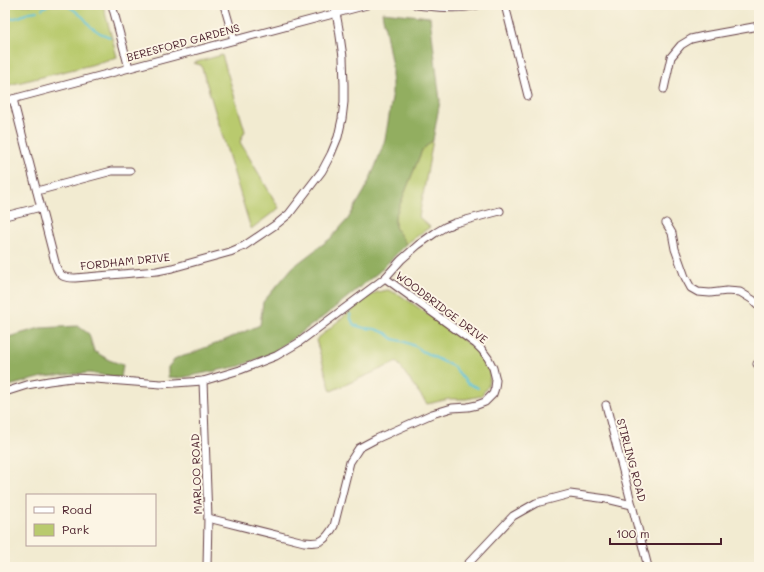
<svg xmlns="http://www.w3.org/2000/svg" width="764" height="572" font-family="Mali,sans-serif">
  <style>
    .green { fill: #b9ca6e; stroke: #82744c }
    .forest { fill: #92ae61; stroke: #6e6646 }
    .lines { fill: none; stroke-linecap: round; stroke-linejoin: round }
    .stream { stroke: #5cc3da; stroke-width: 2 }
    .minor-casing { stroke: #633e44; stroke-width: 9 }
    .minor { stroke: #fff; stroke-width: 7 }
    .labels { text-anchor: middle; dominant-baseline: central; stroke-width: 4; stroke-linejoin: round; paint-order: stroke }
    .street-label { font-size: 11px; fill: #4a1f2b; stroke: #fcf5e5 }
  </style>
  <rect width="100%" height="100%" fill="#fcf5e5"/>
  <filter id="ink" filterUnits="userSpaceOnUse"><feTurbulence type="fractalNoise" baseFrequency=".025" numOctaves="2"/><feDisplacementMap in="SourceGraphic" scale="8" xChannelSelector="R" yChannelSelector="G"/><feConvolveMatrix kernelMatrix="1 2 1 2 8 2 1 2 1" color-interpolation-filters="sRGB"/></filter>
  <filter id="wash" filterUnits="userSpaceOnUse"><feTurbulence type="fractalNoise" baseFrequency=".012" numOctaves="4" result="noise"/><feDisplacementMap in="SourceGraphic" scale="16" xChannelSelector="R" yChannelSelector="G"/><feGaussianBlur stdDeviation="0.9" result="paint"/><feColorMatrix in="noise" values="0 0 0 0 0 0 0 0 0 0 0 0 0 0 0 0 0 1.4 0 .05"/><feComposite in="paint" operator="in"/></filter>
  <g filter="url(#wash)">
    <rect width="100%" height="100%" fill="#f2ebd1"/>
    <!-- green -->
    <g class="green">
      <path d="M5,5h98l14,52 -26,8 -86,21z"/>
      <path d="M222,55l23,76 -5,11 39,66 -28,21 -50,-164 -8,-2z"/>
      <path d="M433,140l-14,77 11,10 -24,17 -11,-17v-10l27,-67z"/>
      <path d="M388,290l12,5 41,28 35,27 9,12 5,13 -2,11 -7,10 -15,3h-17l-22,5 -30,-42 -66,29 -15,-51 48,-41 13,-7z"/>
    </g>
    <!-- forest -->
    <g class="forest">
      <path d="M382,12l48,5 10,84 -7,39 -11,10 -27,67v10l11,17 -26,27 -57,46 -51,36 -32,13 -60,12 -12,-1v-10l8,-9 15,-4 8,-4 19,-7 42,-18 3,-23 30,-35 38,-29 17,-19 17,-29 10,-23 10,-27 7,-42v-32z"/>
      <path d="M78,326l11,8 5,17 15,9 14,5 -2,13 -32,-5 -46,4 -38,10v-49l35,-10z"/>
    </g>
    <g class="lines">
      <!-- stream -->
      <g class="stream">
        <path d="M66,5l8,5 10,8 7,9 9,6 10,4"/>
        <path d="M42,9l6,-4"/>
        <path d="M5,20l14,-3 11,-5 7,-1"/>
        <path d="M350,314l1,5 3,6 10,3 11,1 11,4 7,6 12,3 12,5 5,4 32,16 13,16 11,5"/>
      </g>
    </g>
  </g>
  <g filter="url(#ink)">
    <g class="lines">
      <defs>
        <g id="minor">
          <path d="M112,5l17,63"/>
          <path d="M224,5l10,35"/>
          <path d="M416,5c21,2 42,5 62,0"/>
          <path d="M505,5l23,91"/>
          <path d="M664,89l7,-32 10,-12 10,-6 13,-3 55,-10"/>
          <path d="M13,99l43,167c4,11 8,12 19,12l82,-7 15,-3 58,-16 14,-6 34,-23 11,-9 33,-43 9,-17 7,-17 4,-18 2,-17v-17l-1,-28 -4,-28 -3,-16"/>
          <path d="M5,101l362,-96"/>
          <path d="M37,191l75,-20h18"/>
          <path d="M5,216l36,-9"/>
          <path d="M666,223l6,10 3,16 10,28 6,11 7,4 12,1 17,-2 13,1 13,8 6,6"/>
          <path d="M757,364l2,-1"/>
          <path d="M203,381l5,137 -1,49"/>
          <path d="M5,392l22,-7 22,-4 23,-3 23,1 66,5 42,-3 37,-11 36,-14 22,-13 87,-65 16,-18 17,-15 17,-12 10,-6 10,-4 45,-12"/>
          <path d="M606,405l42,162"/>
          <path d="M208,518l96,24c17,2 21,-1 30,-16l16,-64 9,-14 17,-9 56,-25 20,-6 16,-1 9,-2 8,-3 8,-8 2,-6 1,-8 -3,-12 -5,-10 -6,-8 -6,-6 -91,-66"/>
          <path d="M465,567l48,-51 23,-13 34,-9 37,5 25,6"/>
        </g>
      </defs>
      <!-- minor casing -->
      <use href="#minor" class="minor-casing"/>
      <!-- minor -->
      <use href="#minor" class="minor"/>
    </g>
  </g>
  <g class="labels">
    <!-- street labels -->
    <g class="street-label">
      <text transform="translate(183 42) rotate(-15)">BERESFORD GARDENS</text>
      <text transform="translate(125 261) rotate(-6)">FORDHAM DRIVE</text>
      <text transform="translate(442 307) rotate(37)">WOODBRIDGE DRIVE</text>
      <text transform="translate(632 460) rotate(75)">STIRLING ROAD</text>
      <text transform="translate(196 474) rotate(-92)">MARLOO ROAD</text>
    </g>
  </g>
  <!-- margin -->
  <rect width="764" height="572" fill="none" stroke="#fcf5e5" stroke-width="20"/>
  <!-- legend -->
  <rect x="26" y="494" width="130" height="52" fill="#fcf5e5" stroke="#b59f9b"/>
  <rect x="34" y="507" width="20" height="6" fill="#ffffff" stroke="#b59f9b"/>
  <text x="62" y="514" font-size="12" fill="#4a1f2b">Road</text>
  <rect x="34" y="524" width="20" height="12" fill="#b9ca6e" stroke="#b59f9b"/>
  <text x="62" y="534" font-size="12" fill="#4a1f2b">Park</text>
  <!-- scale -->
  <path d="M610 538v6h111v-6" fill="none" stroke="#4a1f2b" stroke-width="2"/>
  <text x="616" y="538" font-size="12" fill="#4a1f2b" stroke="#fcf5e5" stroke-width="3" paint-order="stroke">100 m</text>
</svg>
